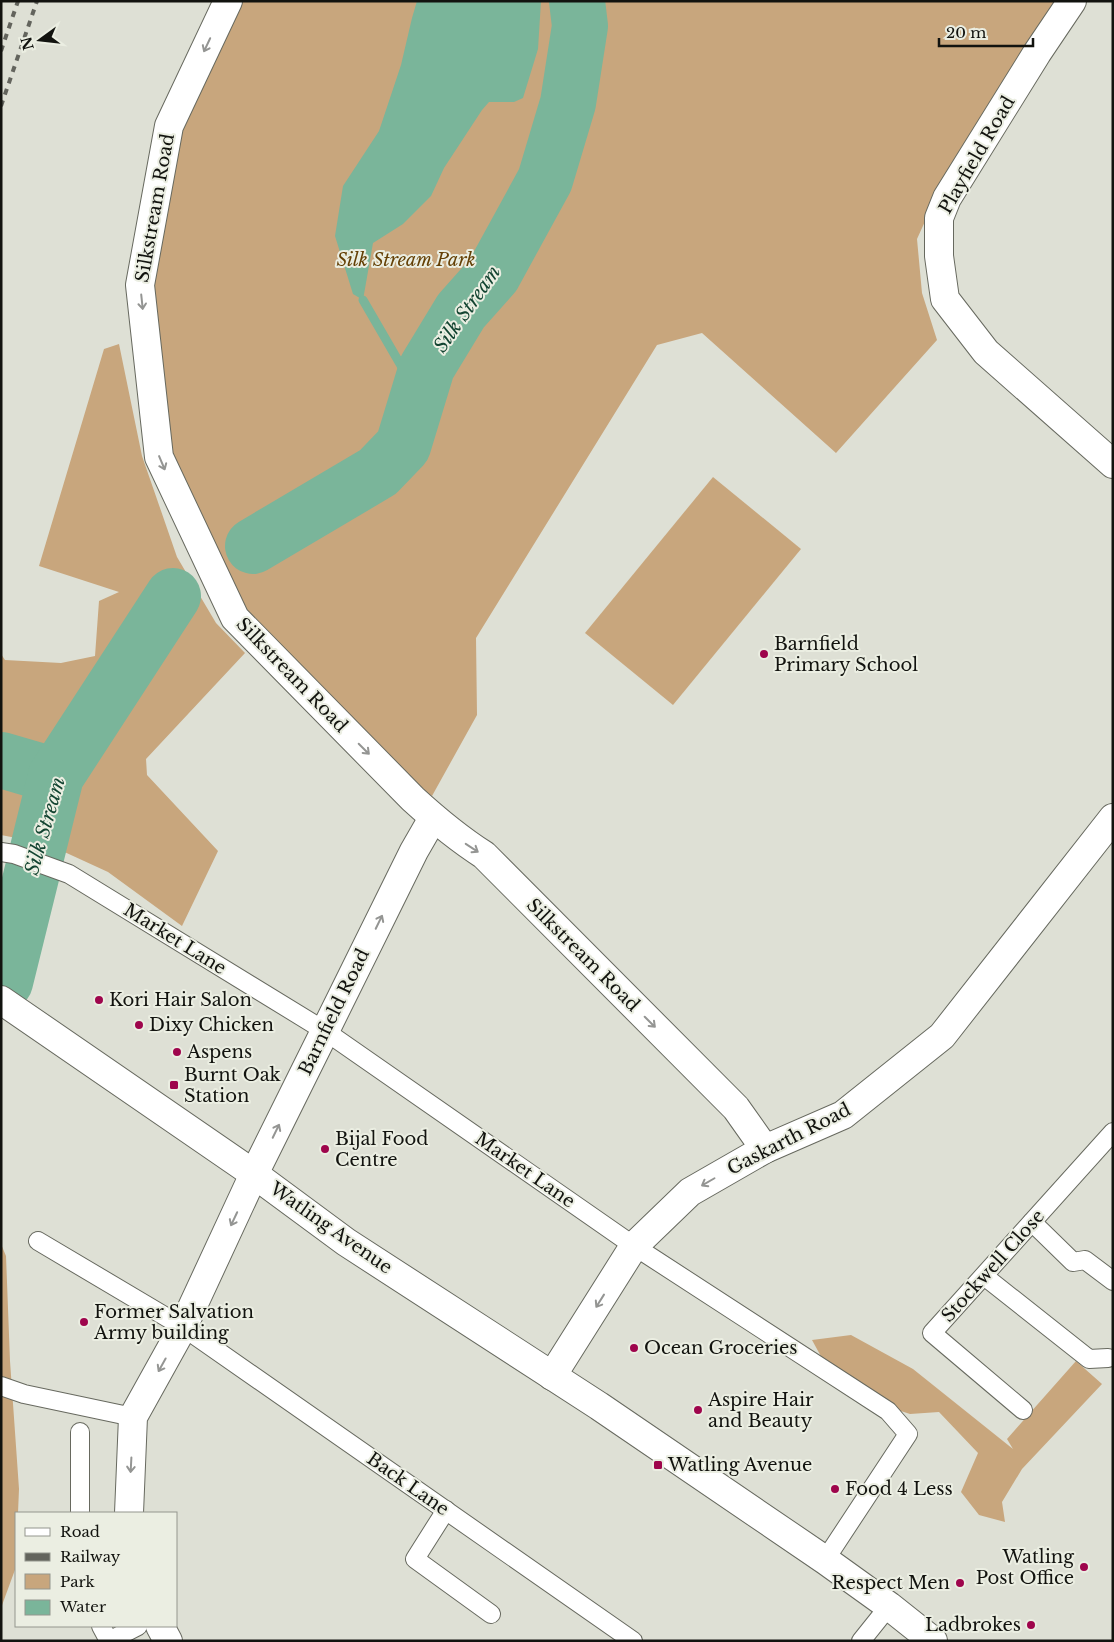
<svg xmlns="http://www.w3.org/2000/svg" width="1114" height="1642" font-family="'Libre Baskerville',serif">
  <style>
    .green { fill: #c8a67d }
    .water { fill: #7ab59a }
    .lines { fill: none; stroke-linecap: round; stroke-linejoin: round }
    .stream { stroke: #7ab59a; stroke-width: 9 }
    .river { stroke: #7ab59a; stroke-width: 56 }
    .service-casing { stroke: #67695f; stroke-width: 20 }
    .minor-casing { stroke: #67695f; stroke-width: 30 }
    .tertiary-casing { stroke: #67695f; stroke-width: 30 }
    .service { stroke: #fff; stroke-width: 18 }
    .minor { stroke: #fff; stroke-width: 28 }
    .tertiary { stroke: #fff; stroke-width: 28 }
    .rail { stroke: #63645d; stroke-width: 4; stroke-dasharray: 6 6; stroke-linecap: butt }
    .oneway { stroke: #949593 }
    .poi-dot { fill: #9e054c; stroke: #ebeee2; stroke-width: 2 }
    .labels { text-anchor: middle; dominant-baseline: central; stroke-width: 4; stroke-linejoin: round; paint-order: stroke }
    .street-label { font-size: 18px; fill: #12130f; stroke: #ebeee2 }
    .park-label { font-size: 18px; font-style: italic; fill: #644006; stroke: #ebeee2 }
    .poi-label { font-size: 18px; fill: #12130f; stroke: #ebeee2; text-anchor: start }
    .water-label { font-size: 19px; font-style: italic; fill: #134431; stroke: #ebeee2 }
  </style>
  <rect width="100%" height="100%" fill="#dee0d5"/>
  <!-- green -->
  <g class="green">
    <path d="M225,1h830l-118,194 -20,44 5,54 15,47 -101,113 -134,-120 -45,12 -181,293 1,77 -45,81 -39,-25 -160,-153 -73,-157 -19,-175 27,-164z"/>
    <path d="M119,344l23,112 35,101 39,66 29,30 -99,106 1,16 71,76 -36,75 -74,-54 -61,-28 -46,-9v-181l4,6 56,3 34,-7 4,-55 20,-9 -80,-26 65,-217z"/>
    <path d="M713,477l88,72 -128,156 -88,-72z"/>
    <path d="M1,1244l5,12 4,105 9,128 -1,24h-2v54l-15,41z"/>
    <path d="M851,1335l62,34 100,80 -6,-10 69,-78 26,23 -80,85 -20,33 3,20 -26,-7 -18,-23 17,-39 -39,-41 -29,2 -70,-23 -28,-51z"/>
  </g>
  <!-- water -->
  <path class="water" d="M417,1h124l-3,48 -15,49 -9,4h-25l-7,8 -38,58 -13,28 -28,28 -30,19 -10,57 -10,-6 -18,-58 8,-50 36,-55 22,-66 11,-47z"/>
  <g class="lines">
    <!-- stream -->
    <g class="stream">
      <path d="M363,300l40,69 19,15"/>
      <path d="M1,995l4,-13"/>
    </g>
    <!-- river -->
    <g class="river">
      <path d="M253,546l125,-74 25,-26 24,-79 34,-56 32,-36 52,-95 23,-77 12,-77 -3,-25"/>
      <path d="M1,760l55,16"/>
      <path d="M5,982l51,-206 117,-180"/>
    </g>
    <defs>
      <g id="service">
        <path d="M1,852l13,2 55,20 256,157 309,215 254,165 20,23 -83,126"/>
        <path d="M1032,1222l41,40 12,-2 28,21"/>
        <path d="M38,1241l145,86 450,314"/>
        <path d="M984,1276l105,83 19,-1"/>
        <path d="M1,1386l23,8 109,23"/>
        <path d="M1023,1410l-91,-77 181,-201"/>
        <path d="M446,1510l-31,49 76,55"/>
        <path d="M80,1513v-81"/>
        <path d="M101,1626l8,15 29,-15"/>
        <path d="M861,1641l28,-35"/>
      </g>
      <g id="minor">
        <path d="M228,1l-59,125 -29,159 19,172 76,161 178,181c23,21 46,40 71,56l252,253 29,41"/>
        <path d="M1072,1l-35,52 -90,145 -8,20v38l6,43 41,53 127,112"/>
        <path d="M552,1376l82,-130 56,-54 75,-43 78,-34 99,-79 171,-218"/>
        <path d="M129,1513l4,-96 50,-90 71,-153 71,-143 89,-180 19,-33"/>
        <path d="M160,1626l8,15"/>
      </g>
      <path id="tertiary" d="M1,1000l253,174 92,68 253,164 226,154 64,46 44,35"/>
    </defs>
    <!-- service casing -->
    <use href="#service" class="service-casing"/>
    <!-- minor casing -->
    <use href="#minor" class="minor-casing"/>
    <!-- tertiary casing -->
    <use href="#tertiary" class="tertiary-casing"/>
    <!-- service -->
    <use href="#service" class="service"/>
    <!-- minor -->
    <use href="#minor" class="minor"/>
    <!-- tertiary -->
    <use href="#tertiary" class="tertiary"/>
    <!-- rail -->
    <g class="rail">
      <path d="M1,51l17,-50"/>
      <path d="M1,106l36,-105"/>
    </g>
  </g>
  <!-- one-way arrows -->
  <defs><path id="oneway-shaft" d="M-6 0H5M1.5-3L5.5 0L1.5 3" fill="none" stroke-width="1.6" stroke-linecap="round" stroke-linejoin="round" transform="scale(1.25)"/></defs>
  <g class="oneway">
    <use href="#oneway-shaft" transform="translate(207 45) rotate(115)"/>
    <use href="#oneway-shaft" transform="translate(142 302) rotate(84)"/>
    <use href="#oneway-shaft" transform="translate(162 463) rotate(67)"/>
    <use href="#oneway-shaft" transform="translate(364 749) rotate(45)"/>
    <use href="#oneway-shaft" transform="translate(472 848) rotate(33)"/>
    <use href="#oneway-shaft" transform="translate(379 922) rotate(-64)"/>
    <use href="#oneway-shaft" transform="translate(650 1022) rotate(45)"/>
    <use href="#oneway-shaft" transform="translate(276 1131) rotate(-64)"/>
    <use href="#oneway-shaft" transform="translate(708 1182) rotate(150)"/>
    <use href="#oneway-shaft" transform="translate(234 1219) rotate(115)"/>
    <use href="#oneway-shaft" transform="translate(600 1301) rotate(122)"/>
    <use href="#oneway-shaft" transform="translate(162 1365) rotate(119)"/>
    <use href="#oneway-shaft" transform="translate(131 1465) rotate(93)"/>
  </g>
  <!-- markers -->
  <g class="poi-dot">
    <circle cx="764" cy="654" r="5"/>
    <circle cx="99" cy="1000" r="5"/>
    <circle cx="139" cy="1025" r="5"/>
    <circle cx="177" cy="1052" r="5"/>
    <rect x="169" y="1080" width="10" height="10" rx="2.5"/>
    <circle cx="325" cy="1149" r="5"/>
    <circle cx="84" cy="1322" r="5"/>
    <circle cx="634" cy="1348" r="5"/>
    <circle cx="698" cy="1410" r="5"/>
    <rect x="653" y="1460" width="10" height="10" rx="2.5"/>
    <circle cx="835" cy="1489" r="5"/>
    <circle cx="1084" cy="1567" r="5"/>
    <circle cx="960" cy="1583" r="5"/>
    <circle cx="1031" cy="1625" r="5"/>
  </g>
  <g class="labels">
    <!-- street labels -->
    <g class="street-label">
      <text transform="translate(977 155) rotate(-60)">Playfield Road</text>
      <text transform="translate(155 208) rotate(-80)">Silkstream Road</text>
      <text transform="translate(292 675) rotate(46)">Silkstream Road</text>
      <text transform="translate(175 939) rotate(32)">Market Lane</text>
      <text transform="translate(583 955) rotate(45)">Silkstream Road</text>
      <text transform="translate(334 1012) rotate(-64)">Barnfield Road</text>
      <text transform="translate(789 1139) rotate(-27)">Gaskarth Road</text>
      <text transform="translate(525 1170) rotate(35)">Market Lane</text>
      <text transform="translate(331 1228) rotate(35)">Watling Avenue</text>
      <text transform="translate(993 1266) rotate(-48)">Stockwell Close</text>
      <text transform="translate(408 1484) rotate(35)">Back Lane</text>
    </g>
    <!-- park labels -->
    <g class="park-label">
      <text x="406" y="260">Silk Stream Park</text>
    </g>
    <!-- poi labels -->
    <g class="poi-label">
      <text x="774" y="644">Barnfield<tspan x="774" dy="21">Primary School</tspan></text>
      <text x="109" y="1000">Kori Hair Salon</text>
      <text x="149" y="1025">Dixy Chicken</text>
      <text x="187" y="1052">Aspens</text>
      <text x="184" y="1075">Burnt Oak<tspan x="184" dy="21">Station</tspan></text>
      <text x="335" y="1139">Bijal Food<tspan x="335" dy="21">Centre</tspan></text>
      <text x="94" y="1312">Former Salvation<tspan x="94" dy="21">Army building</tspan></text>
      <text x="644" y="1348">Ocean Groceries</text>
      <text x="708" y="1400">Aspire Hair<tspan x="708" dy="21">and Beauty</tspan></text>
      <text x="668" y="1465">Watling Avenue</text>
      <text x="845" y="1489">Food 4 Less</text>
      <text x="1074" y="1557" text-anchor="end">Watling<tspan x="1074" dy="21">Post Office</tspan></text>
      <text x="950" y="1583" text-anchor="end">Respect Men</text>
      <text x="1021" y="1625" text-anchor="end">Ladbrokes</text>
    </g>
    <!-- water labels -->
    <g class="water-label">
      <text transform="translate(467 309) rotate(-55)">Silk Stream</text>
      <text transform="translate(45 826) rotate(-74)">Silk Stream</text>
    </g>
  </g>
  <!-- border -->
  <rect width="1114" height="1642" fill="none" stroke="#12130f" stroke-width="5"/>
  <!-- legend -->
  <rect x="15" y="1512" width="162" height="115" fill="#ebeee2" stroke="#94968e"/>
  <rect x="25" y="1528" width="25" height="8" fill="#ffffff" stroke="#94968e"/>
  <text x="60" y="1537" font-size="15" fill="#12130f">Road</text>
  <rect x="25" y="1553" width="25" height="8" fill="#63645d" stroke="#94968e"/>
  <text x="60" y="1562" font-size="15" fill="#12130f">Railway</text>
  <rect x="25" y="1574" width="25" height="15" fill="#c8a67d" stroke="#94968e"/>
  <text x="60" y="1587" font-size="15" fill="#12130f">Park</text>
  <rect x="25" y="1600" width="25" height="15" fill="#7ab59a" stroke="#94968e"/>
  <text x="60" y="1612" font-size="15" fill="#12130f">Water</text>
  <!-- north arrow -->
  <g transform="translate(40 40) rotate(255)" stroke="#ebeee2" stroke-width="4" paint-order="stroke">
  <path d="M0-4L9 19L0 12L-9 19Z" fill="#12130f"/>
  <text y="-8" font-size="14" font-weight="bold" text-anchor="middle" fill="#12130f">N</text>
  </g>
  <!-- scale -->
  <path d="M939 38v8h94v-8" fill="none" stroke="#12130f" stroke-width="2.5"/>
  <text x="946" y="38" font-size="15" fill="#12130f" stroke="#ebeee2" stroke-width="4" paint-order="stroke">20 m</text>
</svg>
